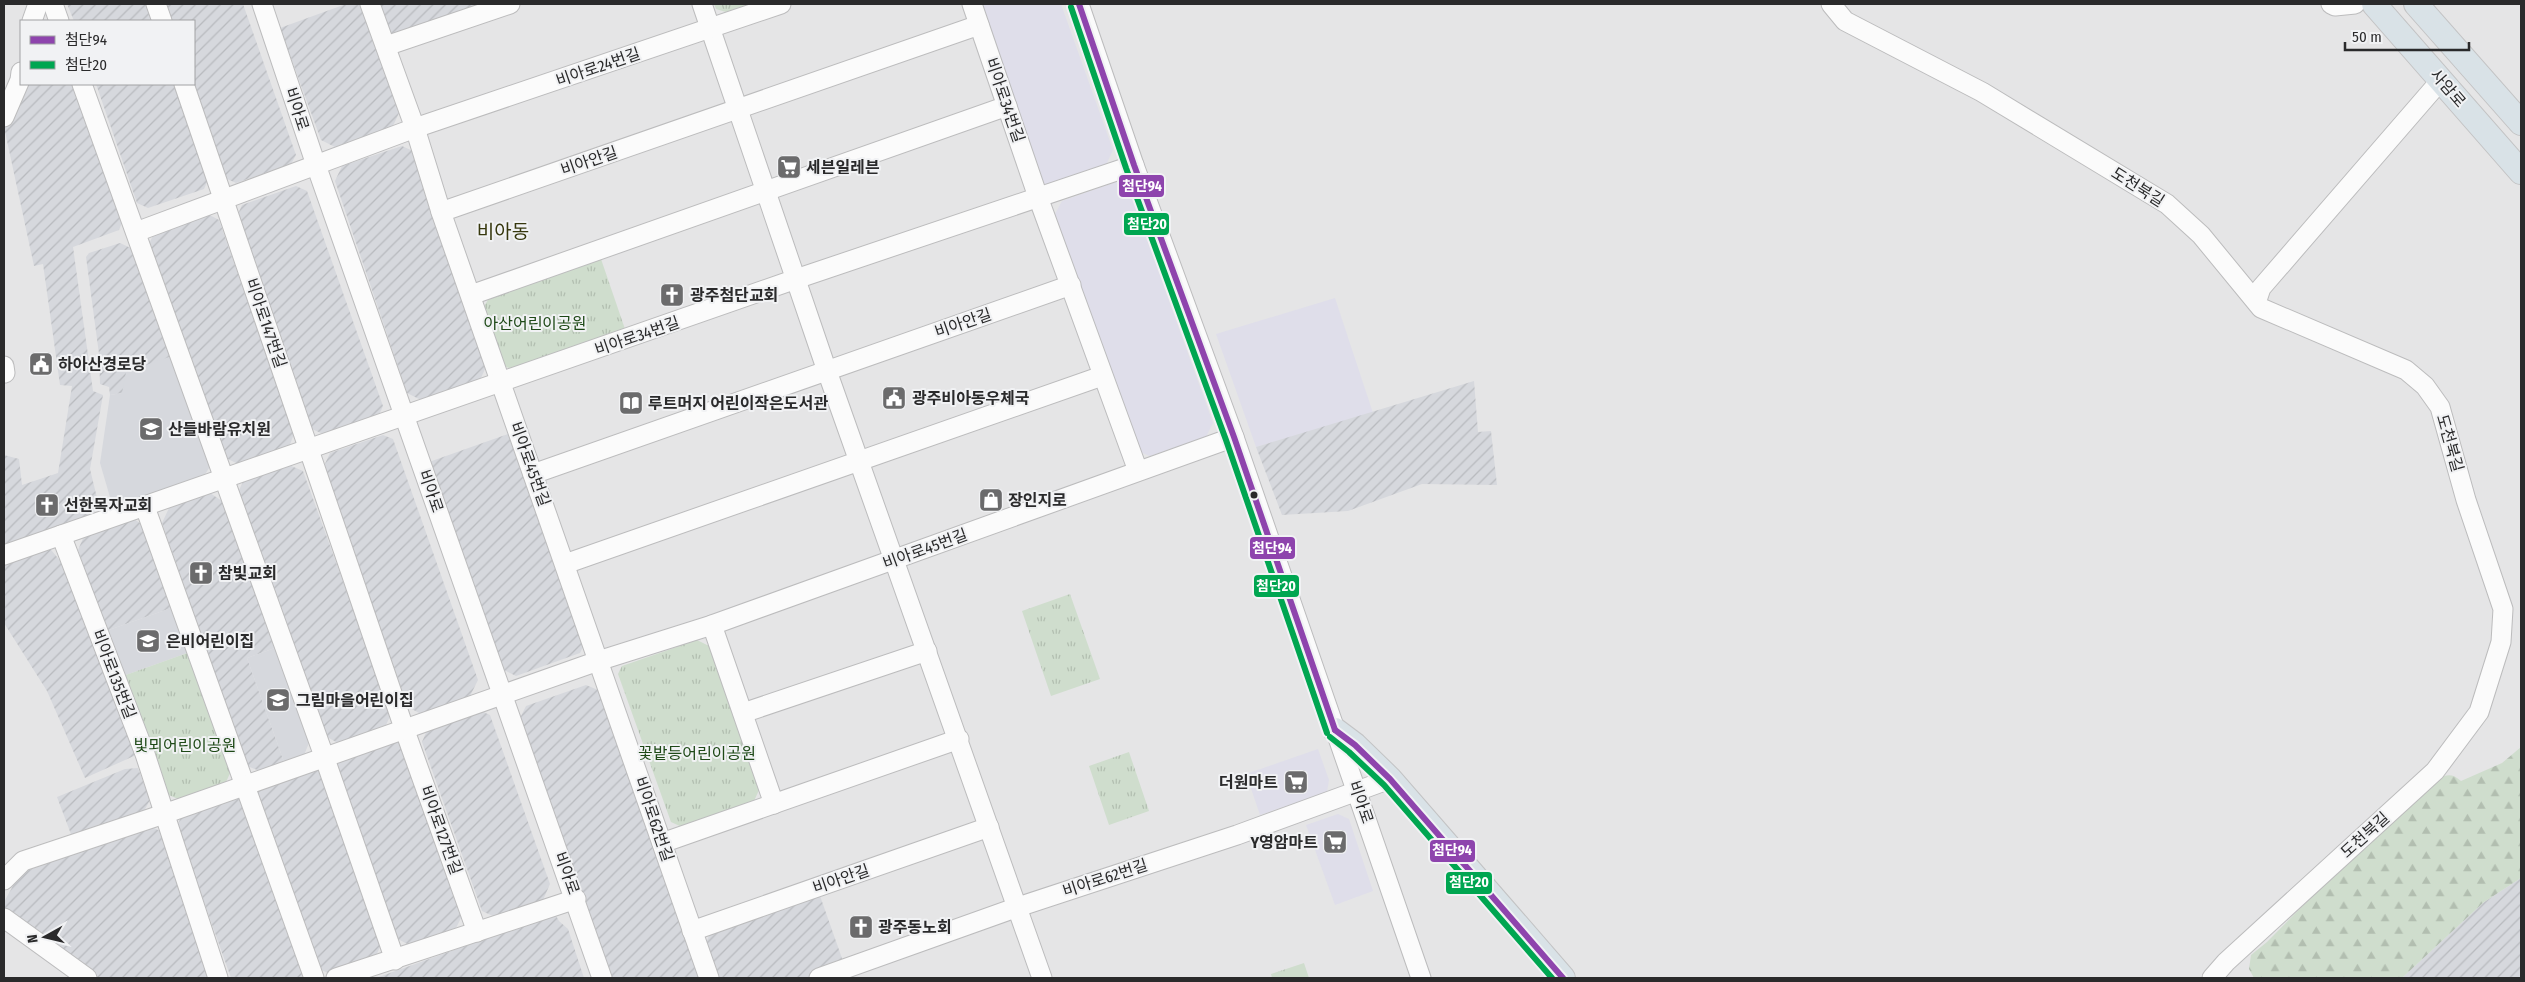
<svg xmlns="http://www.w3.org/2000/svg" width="2525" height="982" font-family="'Fira Sans Condensed','Noto Sans KR',sans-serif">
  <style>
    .commercial { fill: #dfdeea }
    .industrial { fill: url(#industrial-furrows) }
    .built { fill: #d6d8dd }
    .grass { fill: url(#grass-tufts) }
    .forest { fill: url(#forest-firs) }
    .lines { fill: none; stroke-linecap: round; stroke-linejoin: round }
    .minor-casing { stroke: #bcbcbd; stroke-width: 21 }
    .major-casing { stroke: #c3c3c4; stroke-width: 26 }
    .minor { stroke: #fbfbfb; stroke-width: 19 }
    .major { stroke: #d9e2e7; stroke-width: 24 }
    .bus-1-casing { stroke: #f1f2f4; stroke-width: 10 }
    .bus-2-casing { stroke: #f1f2f4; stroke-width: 10 }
    .bus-1 { stroke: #8e44ad; stroke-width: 6 }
    .bus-2 { stroke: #00a651; stroke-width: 6 }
    .bus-dot { fill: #2a2a2b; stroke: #f1f2f4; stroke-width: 2 }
    .labels { text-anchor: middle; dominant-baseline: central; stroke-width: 4; stroke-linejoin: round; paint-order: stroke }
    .street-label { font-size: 16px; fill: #2a2a2b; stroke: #f1f2f4 }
    .poi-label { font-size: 16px; font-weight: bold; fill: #2a2a2b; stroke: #f1f2f4; text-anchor: start }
    .park-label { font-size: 16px; fill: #1e4917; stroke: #f1f2f4 }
    .quarter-label { font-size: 19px; fill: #37380e; stroke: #f1f2f4 }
    .line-badge { stroke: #f1f2f4; stroke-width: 2 }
    .badge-label { font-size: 14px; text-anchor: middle; font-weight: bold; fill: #fff }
  </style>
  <defs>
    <pattern id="industrial-furrows" width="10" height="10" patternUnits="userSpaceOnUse" patternTransform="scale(1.25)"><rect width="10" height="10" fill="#d6d8dd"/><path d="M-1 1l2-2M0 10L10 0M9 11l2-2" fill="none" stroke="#b8babe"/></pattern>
    <pattern id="grass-tufts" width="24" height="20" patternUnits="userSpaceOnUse" patternTransform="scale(1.25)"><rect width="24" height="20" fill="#cfddcd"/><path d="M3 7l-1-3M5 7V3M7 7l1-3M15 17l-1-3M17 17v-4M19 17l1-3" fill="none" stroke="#b2beb0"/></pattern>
    <pattern id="forest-firs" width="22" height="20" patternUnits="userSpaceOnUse" patternTransform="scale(1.25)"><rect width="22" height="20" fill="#cfddcd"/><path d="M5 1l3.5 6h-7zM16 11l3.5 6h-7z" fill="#b2beb0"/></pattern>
  </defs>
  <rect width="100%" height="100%" fill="#e5e5e6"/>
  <!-- commercial -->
  <g class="commercial">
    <path d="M977,4h84l52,146 -7,15 -59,20 -8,-4z"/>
    <path d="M1116,182l12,5 85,236 -7,14 -56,19 -13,-5 -82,-237 7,-13z"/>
    <path d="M1335,298l38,115 -117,34 -40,-113z"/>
    <path d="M1318,749l11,31 -2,12 -67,23 -14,-41z"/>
    <path d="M1338,814l11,5 24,72 -38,14 -29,-80z"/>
  </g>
  <!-- industrial -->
  <g class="industrial">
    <path d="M67,4h79l6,17h-78z"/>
    <path d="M164,4h79l53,151 -5,9 -55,19 -11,-5 -31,-94v-63h-24z"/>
    <path d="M346,4h14l39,109 -6,13 -58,21 -14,-7 -41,-112z"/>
    <path d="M378,4h115l-93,32 -12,-4z"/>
    <path d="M27,84h50l47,134 -5,12 -46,17 20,144 10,4 -13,74 8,33 -7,18 -87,28v-93l15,4 3,26 36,-12 14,-87 -12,-1 -17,-121 -9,2 -30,-139z"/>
    <path d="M96,84h78l34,96 -4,9 -56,19 -11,-5z"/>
    <path d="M402,146l11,5 73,216 -6,13 -59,20 -14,-7 -72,-212 7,-15z"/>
    <path d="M296,186l11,5 76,215 -4,9 -56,19 -11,-5 -75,-213 5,-11z"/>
    <path d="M206,213l13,7 75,214 -5,13 -51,17 -14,-7 -75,-213 6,-13z"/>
    <path d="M120,243l15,7 37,106 -50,37 -12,2 -1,-8 -9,-3 -1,-30 -13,-97 3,-4z"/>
    <path d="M1474,381l4,51 13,-1 6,54 -75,-1 -74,27 -66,4 -26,-68z"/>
    <path d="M508,434l75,213 -3,6 -64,23 -14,-7 -73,-207z"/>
    <path d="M383,435l10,4 85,241 -8,16 -49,18 -13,-7 -85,-239 7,-15z"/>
    <path d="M289,465l14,6 88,243 -5,11 -48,18 -11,-6 -89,-245 5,-10z"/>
    <path d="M210,493l15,10 50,145 -28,10 37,104 -24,9 -13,-5 -85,-243 7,-15z"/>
    <path d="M132,518l13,8 29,81 -68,24 -28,-81 6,-14z"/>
    <path d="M47,545l15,18 75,187 -3,6 -49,22 -38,-87 -43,-68v-62z"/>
    <path d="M586,685l12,5 101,288h-89l-91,-258 7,-14z"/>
    <path d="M481,711l9,4 60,169 -7,16 -48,17 -13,-6 -60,-169 5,-12z"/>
    <path d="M395,739l9,4 60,169 -8,16 -47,17 -13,-7 -61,-168 6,-12z"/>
    <path d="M314,767l9,4 60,169 -7,16 -48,17 -11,-5 -61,-173 4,-9z"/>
    <path d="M138,768l12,32 -7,13 -71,24 -15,-40 68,-28z"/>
    <path d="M235,797l9,5 61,168 -4,8h-70l-54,-152 4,-9z"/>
    <path d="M152,827l10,5 48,146h-113l-93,-70v-6l16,-29z"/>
    <path d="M2521,878v100h-119l82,-76z"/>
    <path d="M819,893l25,71 -39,14h-88l-12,-33 6,-14z"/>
    <path d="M555,914l4,7 9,8 16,49h-208z"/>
  </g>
  <!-- built -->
  <g class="built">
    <path d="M172,356l39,109 -9,14 -79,28 -11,-3 -12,-41 10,-68 12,-2 4,-21z"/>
    <path d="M174,607l16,45 -67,24 -17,-45z"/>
    <path d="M275,648l34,95 -5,12 -20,7 -37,-104z"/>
  </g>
  <!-- grass -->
  <g class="grass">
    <path d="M714,4h35l-23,8 -10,-3z"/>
    <path d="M601,259l25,73 -112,39 -13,-7 -19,-54 7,-12z"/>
    <path d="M1070,594l30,85 -49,17 -29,-85z"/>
    <path d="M697,640l12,6 51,142 -6,13 -72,26 -11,-5 -53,-148 4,-8z"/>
    <path d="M190,652l42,117 -6,13 -48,17 -14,-6 -41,-117z"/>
    <path d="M1129,752l20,59 -40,14 -20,-59z"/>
    <path d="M1304,963l5,15h-37l-1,-4z"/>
  </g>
  <!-- forest -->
  <path class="forest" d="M2521,747v131l-37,24 -82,76h-148l-5,-9 2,-14 16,-13 84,-85 88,-79c9,-4 14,-4 22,3l41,-18z"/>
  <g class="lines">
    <defs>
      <g id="minor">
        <path d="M53,4l6,17"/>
        <path d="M156,4l6,17"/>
        <path d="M262,4l54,161 286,813"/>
        <path d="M370,4l45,124 26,84 268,766"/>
        <path d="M702,4l125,367 215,607"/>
        <path d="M972,4l66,193 100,274"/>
        <path d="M1079,4l55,161 100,272 187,541"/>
        <path d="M1831,4l14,17 137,71 185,112 34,31 60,73 145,62 19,16 15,21 26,93 37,109 -2,33 -22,70 -44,59 -209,191 -14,16"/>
        <path d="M2331,4l4,2 20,-2"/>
        <path d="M32,21l6,-17"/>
        <path d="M386,46l124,-42"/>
        <path d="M82,84l242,672 71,204"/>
        <path d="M184,84l220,644 73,204"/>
        <path d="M4,117l16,-37 1,-8"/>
        <path d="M441,212l538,-187"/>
        <path d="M136,232l279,-104 366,-124"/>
        <path d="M471,295l536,-189"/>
        <path d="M2257,300l4,-12 180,-208"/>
        <path d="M4,366l1,7"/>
        <path d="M533,474l538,-189"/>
        <path d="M145,507l169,471"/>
        <path d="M61,535l84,219 73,224"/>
        <path d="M4,555l792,-276 338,-114"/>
        <path d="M565,564l537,-188"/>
        <path d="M712,625l62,179"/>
        <path d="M743,713l184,-62"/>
        <path d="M662,843l297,-104"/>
        <path d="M4,880l19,-19 141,-47 434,-153 114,-36 522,-188"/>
        <path d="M4,918l83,60"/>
        <path d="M692,931l297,-104"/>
        <path d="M336,978l240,-79"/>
        <path d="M819,978l199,-71 219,-72 153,-56"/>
      </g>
      <g id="major">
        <path d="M2374,4l147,168"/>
        <path d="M2416,4l105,119"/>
        <path d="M1335,730l20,15 35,34 173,199"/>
      </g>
    </defs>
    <!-- minor casing -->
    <use href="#minor" class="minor-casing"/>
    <!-- major casing -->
    <use href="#major" class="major-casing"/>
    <!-- minor -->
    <use href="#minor" class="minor"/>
    <!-- major -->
    <use href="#major" class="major"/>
    <defs>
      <g id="bus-1">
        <path d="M1079,4l55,161 100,272 101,293"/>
        <path d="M1335,730l20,15 35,34 173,199"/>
      </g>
      <g id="bus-2">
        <path d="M1071,7l55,161 100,272 101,293"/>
        <path d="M1330,737l19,15 35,33 168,193"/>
      </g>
    </defs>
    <!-- bus-1 casing -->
    <use href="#bus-1" class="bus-1-casing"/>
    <!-- bus-2 casing -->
    <use href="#bus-2" class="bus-2-casing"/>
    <!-- bus-1 -->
    <use href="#bus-1" class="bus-1"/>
    <!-- bus-2 -->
    <use href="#bus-2" class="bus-2"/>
  </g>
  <!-- icons -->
  <defs>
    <symbol id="supermarket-square" viewBox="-11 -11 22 22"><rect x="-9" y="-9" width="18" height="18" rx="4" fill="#6b6b6c" stroke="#f1f2f4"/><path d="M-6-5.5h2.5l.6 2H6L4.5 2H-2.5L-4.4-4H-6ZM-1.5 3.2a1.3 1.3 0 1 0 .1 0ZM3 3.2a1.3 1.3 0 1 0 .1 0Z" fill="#fff"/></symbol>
    <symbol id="church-square" viewBox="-11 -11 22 22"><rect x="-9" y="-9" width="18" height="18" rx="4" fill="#6b6b6c" stroke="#f1f2f4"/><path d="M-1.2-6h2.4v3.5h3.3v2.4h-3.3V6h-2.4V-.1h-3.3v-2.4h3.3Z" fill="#fff"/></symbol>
    <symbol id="civic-square" viewBox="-11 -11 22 22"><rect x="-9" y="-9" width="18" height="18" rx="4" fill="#6b6b6c" stroke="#f1f2f4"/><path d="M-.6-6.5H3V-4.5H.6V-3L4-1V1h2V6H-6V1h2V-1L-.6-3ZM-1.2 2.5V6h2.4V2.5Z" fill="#fff"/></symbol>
    <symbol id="library-square" viewBox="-11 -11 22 22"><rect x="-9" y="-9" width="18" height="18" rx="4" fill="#6b6b6c" stroke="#f1f2f4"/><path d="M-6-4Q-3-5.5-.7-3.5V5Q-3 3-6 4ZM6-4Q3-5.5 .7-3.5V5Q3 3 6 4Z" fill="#fff"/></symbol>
    <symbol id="school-square" viewBox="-11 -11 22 22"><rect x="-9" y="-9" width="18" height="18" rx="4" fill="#6b6b6c" stroke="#f1f2f4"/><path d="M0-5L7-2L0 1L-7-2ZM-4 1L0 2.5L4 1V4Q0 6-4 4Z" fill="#fff"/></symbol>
    <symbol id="shop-square" viewBox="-11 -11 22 22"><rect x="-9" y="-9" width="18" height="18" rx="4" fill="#6b6b6c" stroke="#f1f2f4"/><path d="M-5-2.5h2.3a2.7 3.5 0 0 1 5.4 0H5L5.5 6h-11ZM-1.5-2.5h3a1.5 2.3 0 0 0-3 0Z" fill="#fff"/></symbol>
  </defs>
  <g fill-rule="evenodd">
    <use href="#supermarket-square" x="775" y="153" width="28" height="28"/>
    <use href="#church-square" x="658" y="281" width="28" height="28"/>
    <use href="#civic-square" x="27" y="350" width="28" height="28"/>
    <use href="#civic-square" x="880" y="384" width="28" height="28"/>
    <use href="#library-square" x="617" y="389" width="28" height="28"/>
    <use href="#school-square" x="137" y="415" width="28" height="28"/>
    <use href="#shop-square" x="977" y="486" width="28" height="28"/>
    <use href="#church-square" x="33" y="491" width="28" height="28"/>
    <use href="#church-square" x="187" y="559" width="28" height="28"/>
    <use href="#school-square" x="134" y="627" width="28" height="28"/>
    <use href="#school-square" x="264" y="686" width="28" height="28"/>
    <use href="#supermarket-square" x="1282" y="768" width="28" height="28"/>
    <use href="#supermarket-square" x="1321" y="828" width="28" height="28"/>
    <use href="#church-square" x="847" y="913" width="28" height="28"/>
  </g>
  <!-- markers -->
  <circle class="bus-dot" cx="1254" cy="495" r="4.5"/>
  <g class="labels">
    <!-- street labels -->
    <g class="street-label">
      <text transform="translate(598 67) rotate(-19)">비아로24번길</text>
      <text transform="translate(2448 88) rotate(49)">사암로</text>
      <text transform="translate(1005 100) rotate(71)">비아로34번길</text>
      <text transform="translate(297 109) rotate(72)">비아로</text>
      <text transform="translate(589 161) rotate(-19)">비아안길</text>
      <text transform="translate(2138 187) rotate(32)">도천북길</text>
      <text transform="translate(266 323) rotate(71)">비아로147번길</text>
      <text transform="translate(963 323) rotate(-19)">비아안길</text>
      <text transform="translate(637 336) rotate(-19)">비아로34번길</text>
      <text transform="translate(2450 443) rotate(74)">도천북길</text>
      <text transform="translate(530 464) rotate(70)">비아로45번길</text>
      <text transform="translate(431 491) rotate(71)">비아로</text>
      <text transform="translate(925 549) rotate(-20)">비아로45번길</text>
      <text transform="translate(114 674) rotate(69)">비아로135번길</text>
      <text transform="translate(1361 802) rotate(71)">비아로</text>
      <text transform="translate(654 819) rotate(71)">비아로62번길</text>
      <text transform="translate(441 830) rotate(70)">비아로127번길</text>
      <text transform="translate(2365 835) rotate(-42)">도천북길</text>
      <text transform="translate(567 873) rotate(70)">비아로</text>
      <text transform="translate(1105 878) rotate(-18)">비아로62번길</text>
      <text transform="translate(841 879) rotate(-19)">비아안길</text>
    </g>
    <!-- poi labels -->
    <g class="poi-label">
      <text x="806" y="167">세븐일레븐</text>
      <text x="690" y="295">광주첨단교회</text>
      <text x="58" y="364">하아산경로당</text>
      <text x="912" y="398">광주비아동우체국</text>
      <text x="648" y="403">루트머지 어린이작은도서관</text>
      <text x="168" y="429">산들바람유치원</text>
      <text x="1008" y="500">장인지로</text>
      <text x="64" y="505">선한목자교회</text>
      <text x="218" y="573">참빛교회</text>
      <text x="166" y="641">은비어린이집</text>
      <text x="296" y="700">그림마을어린이집</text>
      <text x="1278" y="782" text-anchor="end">더원마트</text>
      <text x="1318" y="842" text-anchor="end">Y영암마트</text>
      <text x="878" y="927">광주동노회</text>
    </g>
    <!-- park labels -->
    <g class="park-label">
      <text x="535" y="323">아산어린이공원</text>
      <text x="185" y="745">빛뫼어린이공원</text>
      <text x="697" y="753">꽃밭등어린이공원</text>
    </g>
    <!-- quarter labels -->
    <g class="quarter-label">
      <text x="503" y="231">비아동</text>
    </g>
  </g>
  <g class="line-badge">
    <rect x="1118" y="174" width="47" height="24" rx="5" fill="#8e44ad"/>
    <rect x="1123" y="212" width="47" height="24" rx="5" fill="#00a651"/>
    <rect x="1249" y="536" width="47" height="24" rx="5" fill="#8e44ad"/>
    <rect x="1253" y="574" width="47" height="24" rx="5" fill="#00a651"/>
    <rect x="1429" y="839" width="47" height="24" rx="5" fill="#8e44ad"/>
    <rect x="1445" y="871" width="48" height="24" rx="5" fill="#00a651"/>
  </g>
  <g class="badge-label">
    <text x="1142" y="191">첨단94</text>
    <text x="1147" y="229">첨단20</text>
    <text x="1272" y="553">첨단94</text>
    <text x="1276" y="591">첨단20</text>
    <text x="1452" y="855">첨단94</text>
    <text x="1469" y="887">첨단20</text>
  </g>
  <!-- border -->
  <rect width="2525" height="982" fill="none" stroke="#2a2a2b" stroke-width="10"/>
  <!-- legend -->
  <rect x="20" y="20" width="175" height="65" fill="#f1f2f4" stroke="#a1a2a4"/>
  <rect x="30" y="36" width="25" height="8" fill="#8e44ad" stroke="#a1a2a4"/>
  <text x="65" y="45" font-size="15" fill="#2a2a2b">첨단94</text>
  <rect x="30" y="61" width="25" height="8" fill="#00a651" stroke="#a1a2a4"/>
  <text x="65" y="70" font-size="15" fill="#2a2a2b">첨단20</text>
  <!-- north arrow -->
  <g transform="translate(45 937) rotate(262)" stroke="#f1f2f4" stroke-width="4" paint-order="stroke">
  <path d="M0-4L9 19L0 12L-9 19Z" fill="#2a2a2b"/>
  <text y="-8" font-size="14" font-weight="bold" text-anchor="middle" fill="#2a2a2b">N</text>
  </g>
  <!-- scale -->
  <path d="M2345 42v8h124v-8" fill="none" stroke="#2a2a2b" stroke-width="2.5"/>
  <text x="2352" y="42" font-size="15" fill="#2a2a2b" stroke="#f1f2f4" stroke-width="4" paint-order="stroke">50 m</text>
</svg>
